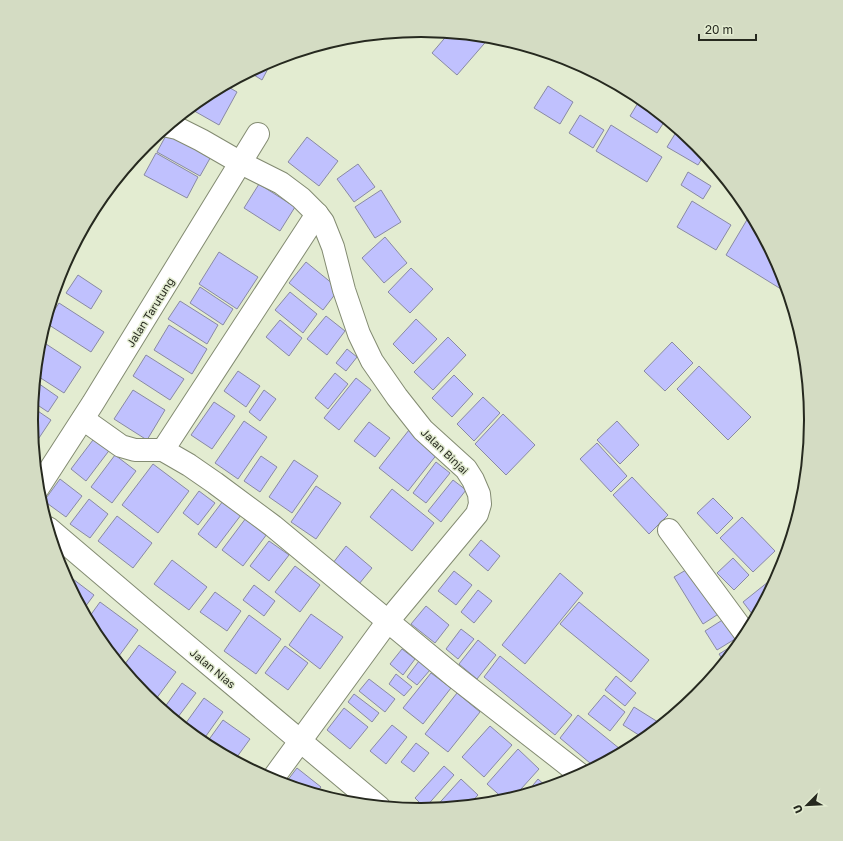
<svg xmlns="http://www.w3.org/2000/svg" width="843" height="841" font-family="'Golos Text',sans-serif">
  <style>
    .building { fill: #c0c1fe; stroke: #898aa3 }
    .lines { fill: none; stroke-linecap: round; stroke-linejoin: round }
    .minor-casing { stroke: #838b72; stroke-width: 24 }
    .minor { stroke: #fff; stroke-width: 22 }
    .labels { text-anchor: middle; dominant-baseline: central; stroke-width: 3; stroke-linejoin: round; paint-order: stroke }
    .street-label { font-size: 11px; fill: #26291f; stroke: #e3ecd1 }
    .rim { fill: none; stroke: #26291f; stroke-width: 2 }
  </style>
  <rect width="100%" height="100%" fill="#e3ecd1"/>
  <!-- building -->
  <g class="building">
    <path d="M449,33l41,4 -33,38 -25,-22z"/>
    <path d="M271,60l1,1 -10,19 -13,-8z"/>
    <path d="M575,62l63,34 -3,4 -60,-36z"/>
    <path d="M225,85l12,7 -18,33 -30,-17 16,-12z"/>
    <path d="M548,86l25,16 -13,22 -26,-16z"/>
    <path d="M641,98l25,21 -9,14 -27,-17z"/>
    <path d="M580,115l24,15 -11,18 -24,-15z"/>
    <path d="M611,125l51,32 -15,25 -51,-31z"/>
    <path d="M170,128l43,25 -13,23 -43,-24z"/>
    <path d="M678,129l20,16 7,9 -7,11 -31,-18z"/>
    <path d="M307,137l31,24 -19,25 -31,-24z"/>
    <path d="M145,144l-12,24 -5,-3z"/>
    <path d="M156,153l42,24 -11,21 -43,-23z"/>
    <path d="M358,164l17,23 -21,15 -17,-23z"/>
    <path d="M688,172l23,14 -8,13 -22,-14z"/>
    <path d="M259,184l36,23 -15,24 -36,-23z"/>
    <path d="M381,190l20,32 -26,16 -20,-31z"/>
    <path d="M692,201l39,24 -15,25 -39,-23z"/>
    <path d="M751,213l31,58 7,23 -63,-39z"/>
    <path d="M385,237l22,26 -23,20 -22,-25z"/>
    <path d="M219,252l39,25 -21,32 -38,-25z"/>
    <path d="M306,262l33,27 -16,21 -34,-27z"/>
    <path d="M411,268l22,21 -23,24 -22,-21z"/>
    <path d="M78,275l24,16 -11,18 -25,-16z"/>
    <path d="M200,287l33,22 -10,16 -33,-22z"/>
    <path d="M290,292l27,22 -14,19 -28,-23z"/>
    <path d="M180,301l38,24 -11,19 -39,-25z"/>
    <path d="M59,303l45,29 -13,20 -45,-29z"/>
    <path d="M326,316l19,15 -18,24 -20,-16z"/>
    <path d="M416,319l21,20 -24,25 -20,-20z"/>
    <path d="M280,320l22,18 -13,18 -23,-19z"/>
    <path d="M169,325l38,24 -15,25 -38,-24z"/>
    <path d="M448,337l18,18 -33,35 -19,-18z"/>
    <path d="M40,340l41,27 -17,26 -28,-18 3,-31z"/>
    <path d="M672,342l21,21 -28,28 -21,-20z"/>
    <path d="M347,349l10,8 -11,14 -10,-8z"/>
    <path d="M146,355l38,24 -14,21 -37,-24z"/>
    <path d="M699,366l52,51 -23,23 -51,-51z"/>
    <path d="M238,371l22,15 -14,21 -22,-16z"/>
    <path d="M335,373l13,11 -20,25 -13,-11z"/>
    <path d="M454,375l19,19 -21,23 -20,-19z"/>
    <path d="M356,378l15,12 -32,40 -15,-12z"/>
    <path d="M35,381l23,16 -10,15 -15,-10z"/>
    <path d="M133,390l32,20 -18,30 -33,-21z"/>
    <path d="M264,390l12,9 -16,22 -11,-9z"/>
    <path d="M483,397l17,16 -26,28 -17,-17z"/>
    <path d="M214,402l21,14 -23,33 -21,-14z"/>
    <path d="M32,407l19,13 -14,21 -4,-3 -2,-18z"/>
    <path d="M503,414l32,31 -29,30 -31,-31z"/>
    <path d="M244,421l23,16 -29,42 -23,-16z"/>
    <path d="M617,421l22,24 -19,19 -23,-24z"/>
    <path d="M369,422l21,16 -15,19 -21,-16z"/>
    <path d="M409,430l29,23 -30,38 -29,-23z"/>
    <path d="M96,436l15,12 -25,33 -15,-12z"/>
    <path d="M597,443l30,33 -16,16 -31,-33z"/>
    <path d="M115,455l21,16 -24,32 -21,-16z"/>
    <path d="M261,456l16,11 -17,25 -16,-11z"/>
    <path d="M294,460l24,16 -26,37 -23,-16z"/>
    <path d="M436,462l14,11 -24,30 -13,-10z"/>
    <path d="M153,464l36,27 -31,42 -36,-28z"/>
    <path d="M632,477l36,38 -19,19 -36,-39z"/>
    <path d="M60,479l22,17 -16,21 -22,-16z"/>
    <path d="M453,480l13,10 -25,32 -13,-11z"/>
    <path d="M316,486l25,17 -25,36 -25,-17z"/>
    <path d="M392,489l42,34 -22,28 -42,-34z"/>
    <path d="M199,491l16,12 -17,22 -15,-12z"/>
    <path d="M713,498l20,20 -16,16 -20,-21z"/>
    <path d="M89,499l19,15 -18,24 -20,-14z"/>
    <path d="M223,501l18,14 -25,33 -18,-14z"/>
    <path d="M117,516l35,27 -19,25 -35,-27z"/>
    <path d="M742,517l33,34 -22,21 -33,-34z"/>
    <path d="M246,518l21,16 -24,32 -21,-16z"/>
    <path d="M481,540l19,16 -12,15 -19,-16z"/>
    <path d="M269,541l20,14 -20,26 -19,-15z"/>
    <path d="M346,546l26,22 -13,16 -26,-21z"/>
    <path d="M733,558l16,17 -15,15 -17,-17z"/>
    <path d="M172,560l35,27 -18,23 -35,-26z"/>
    <path d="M295,566l25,19 -20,27 -25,-20z"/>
    <path d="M691,567l29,46 -17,11 -29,-47z"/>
    <path d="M454,571l18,14 -16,20 -18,-14z"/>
    <path d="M560,573l23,20 -58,71 -23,-19z"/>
    <path d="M778,574l1,2 -23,43 -13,-17z"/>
    <path d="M69,576l25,19 -12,16 -16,-31z"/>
    <path d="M254,585l21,16 -11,15 -21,-16z"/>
    <path d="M478,590l14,11 -18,22 -13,-11z"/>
    <path d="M215,592l26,19 -14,20 -27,-19z"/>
    <path d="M100,602l38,28 -22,30 -19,-23 -10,-17z"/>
    <path d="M579,602l70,58 -18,22 -71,-58z"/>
    <path d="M426,606l23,19 -14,18 -24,-19z"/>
    <path d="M311,614l32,23 -23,32 -31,-24z"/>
    <path d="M249,615l32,24 -25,35 -32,-23z"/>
    <path d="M724,619l11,20 -18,11 -12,-19z"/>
    <path d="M461,629l13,10 -16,20 -12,-10z"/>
    <path d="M478,640l18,15 -19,24 -18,-15z"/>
    <path d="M742,640l1,1 -18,22 -6,-9z"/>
    <path d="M139,645l37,27 -23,31 -8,-7 -23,-28z"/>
    <path d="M285,646l23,17 -20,27 -23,-17z"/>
    <path d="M402,649l13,10 -12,16 -13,-11z"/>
    <path d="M500,656l72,59 -17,20 -71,-58z"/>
    <path d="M419,661l11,9 -13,15 -10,-8z"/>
    <path d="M431,673l20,15 -28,36 -20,-16z"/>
    <path d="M396,674l16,13 -8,9 -15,-12z"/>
    <path d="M616,676l20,17 -11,13 -20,-16z"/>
    <path d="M369,679l26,20 -10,13 -26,-21z"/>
    <path d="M182,683l14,10 -21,28 -13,-10z"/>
    <path d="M457,693l23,19 -32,40 -23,-18z"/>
    <path d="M354,694l25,19 -7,9 -24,-20z"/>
    <path d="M604,695l21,17 -15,19 -22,-17z"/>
    <path d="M204,698l19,14 -22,31 -18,-16z"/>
    <path d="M634,707l24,15 -10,15 -3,2 -22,-14z"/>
    <path d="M344,708l24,19 -18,22 -23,-19z"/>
    <path d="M578,715l47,38 -29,15 -36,-30z"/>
    <path d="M223,720l27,19 -16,22 -29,-16z"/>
    <path d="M392,725l15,12 -21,27 -16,-13z"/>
    <path d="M490,726l22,19 -28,32 -22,-20z"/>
    <path d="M416,743l13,10 -15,19 -13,-10z"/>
    <path d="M518,749l21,20 -27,30 -6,2 -19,-17z"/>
    <path d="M444,766l10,9 -29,33 -10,-10z"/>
    <path d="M297,768l24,19 -6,7 -31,-9z"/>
    <path d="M461,779l17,16 -10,11 -35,4z"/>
    <path d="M538,779l10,9 -24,8z"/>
  </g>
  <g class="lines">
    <defs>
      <g id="minor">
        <path d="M168,126l9,2 24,12 40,23 40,20 20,15 16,16 6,8 10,25 11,43 15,44 13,27 25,36 26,33 43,39 7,11 6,14 1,10 -3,10 -89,107 -117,160"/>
        <path d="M83,419l38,27 14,4h28l26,15 26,18 58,43 181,150 128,100"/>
        <path d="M163,450l154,-236"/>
        <path d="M38,488l55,-85 165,-269"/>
        <path d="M48,528l94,80 237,199"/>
        <path d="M669,530l78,106"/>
      </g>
    </defs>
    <!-- minor casing -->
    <use href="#minor" class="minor-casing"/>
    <!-- minor -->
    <use href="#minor" class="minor"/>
  </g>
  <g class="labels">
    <!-- street labels -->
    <g class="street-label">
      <text transform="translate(150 312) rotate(-58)">Jalan Tarutung</text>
      <text transform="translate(445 451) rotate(44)">Jalan Binjai</text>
      <text transform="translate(213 668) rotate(40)">Jalan Nias</text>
    </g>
  </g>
  <!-- crop -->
  <path d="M0 0H843V841H0ZM38 420a383 383 0 1 1 766 0a383 383 0 1 1-766 0Z" fill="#d4dcc3" fill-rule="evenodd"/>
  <path class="rim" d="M38 420a383 383 0 1 1 766 0a383 383 0 1 1-766 0Z"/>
  <!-- north arrow -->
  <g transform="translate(807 805) rotate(246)" stroke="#e3ecd1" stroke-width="3" paint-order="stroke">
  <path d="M0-3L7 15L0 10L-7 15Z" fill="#26291f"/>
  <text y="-6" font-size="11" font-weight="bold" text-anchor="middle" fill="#26291f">U</text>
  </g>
  <!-- scale -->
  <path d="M699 34v6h57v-6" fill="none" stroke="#26291f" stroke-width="2"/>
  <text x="705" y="34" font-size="12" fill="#26291f" stroke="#e3ecd1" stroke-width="3" paint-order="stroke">20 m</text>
</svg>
